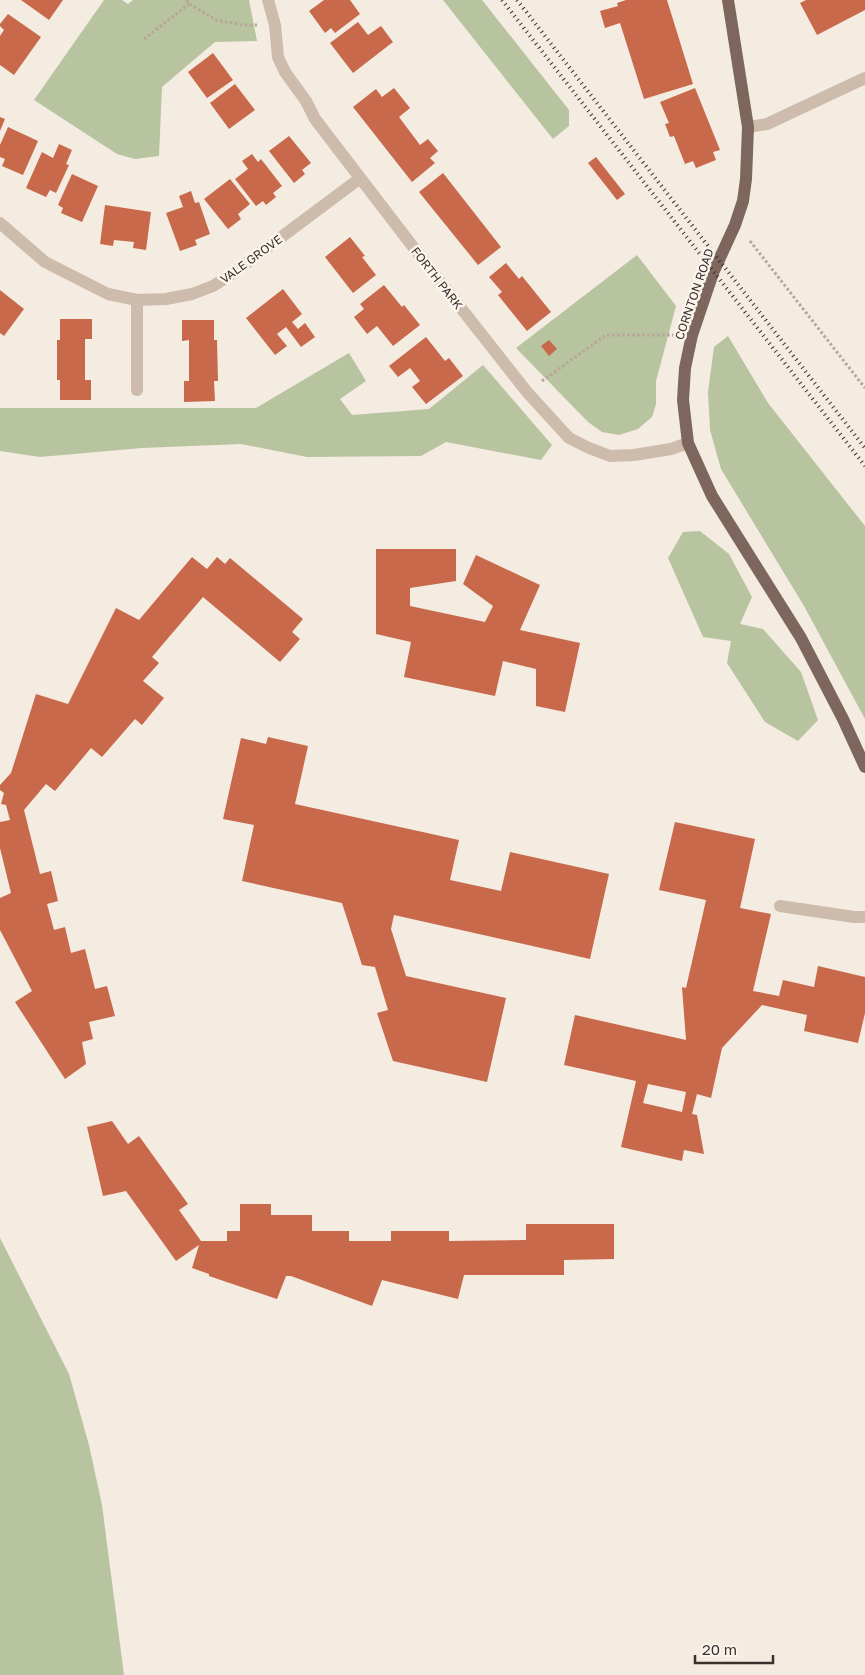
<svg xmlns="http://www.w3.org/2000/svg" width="865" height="1675" font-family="'Golos Text',sans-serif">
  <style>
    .green { fill: #b8c4a0 }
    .building { fill: #c8694b; fill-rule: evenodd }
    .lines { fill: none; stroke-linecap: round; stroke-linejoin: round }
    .path { stroke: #b9a596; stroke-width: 3; stroke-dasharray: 2.5 2.5; stroke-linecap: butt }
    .minor { stroke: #cdbbac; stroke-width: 12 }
    .major { stroke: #7d675c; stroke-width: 12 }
    .rail { stroke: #3b302b; stroke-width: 4; stroke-dasharray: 1 4; stroke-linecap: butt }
    .labels { text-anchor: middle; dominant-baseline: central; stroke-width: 5; stroke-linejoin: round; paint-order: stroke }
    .street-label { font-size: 12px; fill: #3b302b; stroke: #fbf5ee }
  </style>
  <rect width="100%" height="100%" fill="#f4ebe1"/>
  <!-- green -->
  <g class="green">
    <path d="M104,0h18l6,4 5,-4h116l8,41 -42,1 -53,45 -3,69 -24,3 -18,-5 -83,-54z"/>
    <path d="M443,0h39l87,110v16l-16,13z"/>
    <path d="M637,255l39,51 -20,75v23l-4,13 -14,12 -19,6 -17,-3 -14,-10 -72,-74z"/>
    <path d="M728,336l40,67 97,123v193l-61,-113 -83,-137 -11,-39 -2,-38 6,-45z"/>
    <path d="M349,353l17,28 -26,18 12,16 77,-6 54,-44 69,80 -11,15 -95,-18 -25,14 -114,1 -66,-13 -99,4 -102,9 -40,-6v-43h256z"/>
    <path d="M700,531l29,23 23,43 -12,27 23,5 38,43 17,48 -20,21 -33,-19 -38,-59 4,-22 -28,-4 -35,-79 15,-26z"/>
    <path d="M0,1238l69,136 20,71 13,60 22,170h-124z"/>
  </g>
  <!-- building -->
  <g class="building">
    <path d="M21,0h42l-14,20z"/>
    <path d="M324,0h26l10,14 -25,19 -4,-5 -6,5 -16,-22z"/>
    <path d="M626,0h41l26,84 -49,15 -24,-76 -15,5 -5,-17 18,-5 -1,-3z"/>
    <path d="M806,0h59v10l-48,25 -17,-32z"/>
    <path d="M8,14l33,23 -27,38 -14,-10v-29l4,-6 -4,-4v-2z"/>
    <path d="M358,22l10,13 13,-9 12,16 -40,31 -23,-30z"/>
    <path d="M213,53l20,27 -26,18 -19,-26z"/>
    <path d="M235,84l20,26 -26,19 -19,-26z"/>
    <path d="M394,88l16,20 -11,9 21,28 8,-6 10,12 -8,7 5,5 -23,19 -59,-75 23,-18 6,8z"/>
    <path d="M695,88l25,62 -7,2 3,8 -20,8 -3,-7 -8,3 -11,-28 -4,1 -5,-13 4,-1 -9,-21z"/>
    <path d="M0,117l5,2 -5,12z"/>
    <path d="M8,127l30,14 -15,34 -21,-9 3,-7 -5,-2v-12z"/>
    <path d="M289,136l22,27 -9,7 3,4 -11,9 -25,-32z"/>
    <path d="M59,144l13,6 -6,14 3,1 -13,28 -6,-3 -4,7 -20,-9 16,-36 11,6z"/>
    <path d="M252,154l6,8 3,-3 21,27 -9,7 3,4 -10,8 -3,-4 -7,5 -21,-27 13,-10 -6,-8z"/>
    <path d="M596,157l29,37 -8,6 -29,-37z"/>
    <path d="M443,173l58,74 -23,18 -59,-73z"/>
    <path d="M72,174l26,12 -16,36 -21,-9 2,-5 -5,-3z"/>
    <path d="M230,179l20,25 -12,10 3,5 -13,10 -24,-30z"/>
    <path d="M191,191l4,12 4,-1 11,32 -15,6 2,5 -17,6 -14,-38 17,-6 -4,-11z"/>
    <path d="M105,205l46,7 -5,38 -13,-2 1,-6 -20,-2 -1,6 -13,-2z"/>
    <path d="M350,237l15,19 -3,1 14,18 -23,18 -28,-36z"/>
    <path d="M506,263l13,16 3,-3 29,36 -24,19 -29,-36 4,-3 -13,-15z"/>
    <path d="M384,285l18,22 2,-2 16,20 -27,21 -16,-20 -10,8 -13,-17 10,-8 -4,-5z"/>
    <path d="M283,289l19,25 -10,8 6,7 7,-6 10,14 -14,10 -15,-20 -9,7 10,12 -12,9 -29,-37z"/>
    <path d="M0,290l24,19 -20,27 -4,-3z"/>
    <path d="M60,319h32v20h-7v41h6v20h-31v-20h-3v-40h3z"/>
    <path d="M182,320h32v20h3l1,41h-4l1,20 -31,1v-21h5v-41l-7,1z"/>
    <path d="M426,337l19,24 4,-3 14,18 -37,28 -14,-17 8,-6 -10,-13 -12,9 -9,-11z"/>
    <path d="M549,340l8,9 -8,7 -8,-10z"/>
    <path d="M376,549h80v32l-46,7v18l75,16 8,-16 -30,-22 13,-29 64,30 -20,45 60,13 -15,69 -29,-6v-37l-33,-8 -8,35 -91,-19 7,-35 -35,-8z"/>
    <path d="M192,557l15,12 10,-12 8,7 5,-6 73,61 -11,13 8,7 -20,23 -77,-65 -51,60 7,6 -16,18 21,17 -22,27 -7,-6 -33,38 -11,-9 -36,43 -9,-7 -22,26 16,64 11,-3 7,30 -11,3 7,26 11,-3 6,26 14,-4 10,40 12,-3 8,30 -26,6 4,17 -11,3 4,22 -21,15 -50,-77 17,-11 -32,-61v-32l11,-5 -11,-45v-26l10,-2 -4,-15 -5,-1 3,-11 -4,-3v-5l11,-12 25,-79 32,10 48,-96 23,12z"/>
    <path d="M268,737l40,9 -13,58 164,36 -9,40 51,11 9,-39 99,22 -19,85 -196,-44 -3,14 15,47 100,22 -19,84 -94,-21 -16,-48 11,-3 -13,-43 -13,-2 -20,-62 -100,-22 12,-56 -31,-6 18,-81 25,6z"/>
    <path d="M675,822l80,17 -15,69 31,6 -18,77 26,5 4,-16 31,7 4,-21 47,11v36l-7,30 -54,-12 3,-16 -45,-10 -40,43 -11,50 -14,-4 -5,20 5,1 7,39 -20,-4 -2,11 -61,-14 15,-66 -72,-16 11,-50 111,25 -4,-53 4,1 20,-88 -47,-10zM648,1084l38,8 -4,20 -39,-9z"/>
    <path d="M112,1121l16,23 11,-8 49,68 -9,6 22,31h26v-10h13v-27h31v11h41v16h37v10h42v-10h58v10l77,-1v-16h88v35l-50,1v15h-100l-6,24 -76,-19 -10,26 -81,-30h-5l-9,23 -68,-23v-2l-17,-6 7,-23 -23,16 -50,-70 -23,5 -16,-69z"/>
  </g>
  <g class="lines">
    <!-- path -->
    <g class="path">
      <path d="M187,0l2,4 27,16 27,5h14"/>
      <path d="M144,39l45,-35"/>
      <path d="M750,241l115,147"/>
      <path d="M542,381l64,-46h68"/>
    </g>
    <!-- minor -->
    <g class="minor">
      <path d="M268,0l7,25 3,32 7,15 21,29 9,18 105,137 107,136 42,46 20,10 21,8 24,-1 37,-6 17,-6"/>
      <path d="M748,127l19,-3 98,-46"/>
      <path d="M0,223l45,39 63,32 29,6 29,-1 26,-5 21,-8 19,-12 127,-95"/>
      <path d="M137,390v-90"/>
      <path d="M780,906l74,11h11"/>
    </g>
    <!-- major -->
    <path class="major" d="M728,0l20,127 -2,52 -3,22 -8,24 -22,48 -21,62 -7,33 -2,32 5,43 24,53 89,142 42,81 22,48"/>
    <!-- rail -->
    <g class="rail">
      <path d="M502,0l363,466"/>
      <path d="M517,0l348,448"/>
    </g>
  </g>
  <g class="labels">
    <!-- street labels -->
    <g class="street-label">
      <text transform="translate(251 259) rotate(-36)">VALE GROVE</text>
      <text transform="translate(437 278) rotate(52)">FORTH PARK</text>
      <text transform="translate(694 294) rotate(-71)">CORNTON ROAD</text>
    </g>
  </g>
  <!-- scale -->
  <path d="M695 1655v8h78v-8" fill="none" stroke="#3b302b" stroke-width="2.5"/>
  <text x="702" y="1655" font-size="15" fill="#3b302b" stroke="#fbf5ee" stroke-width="4" paint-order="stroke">20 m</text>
</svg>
